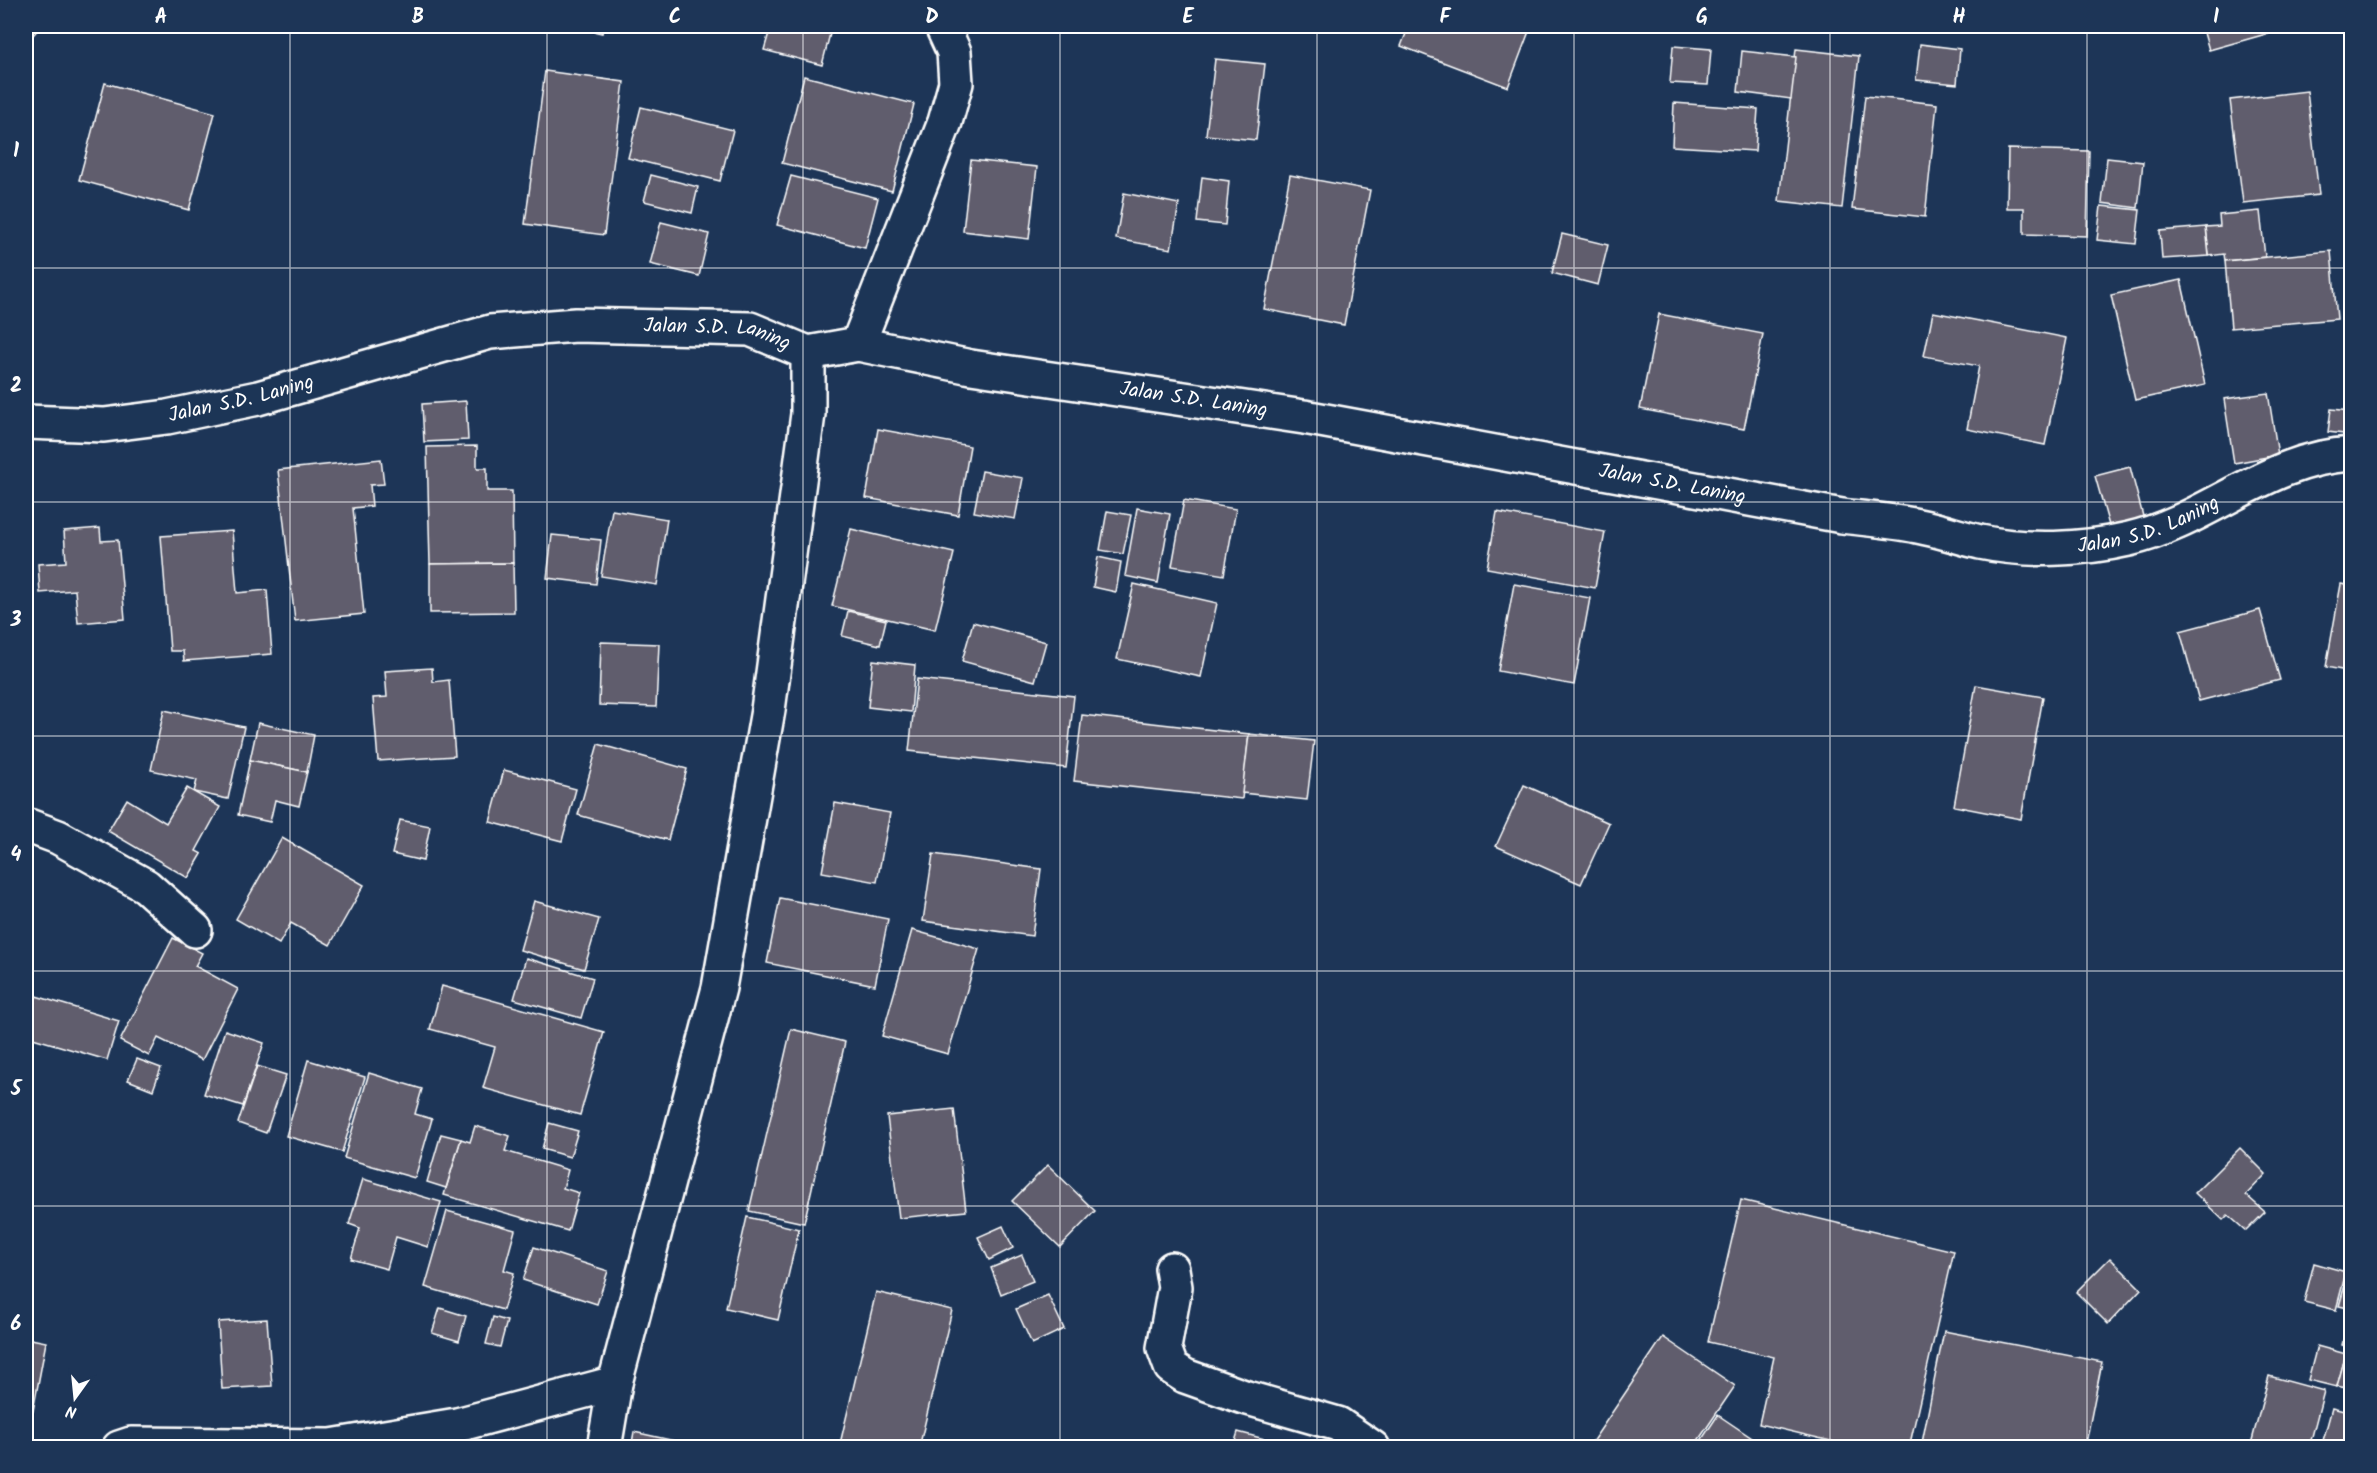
<svg xmlns="http://www.w3.org/2000/svg" width="2377" height="1473" font-family="Kalam,sans-serif">
  <style>
    .building { fill: #615d6d; stroke: #fff; stroke-width: 1.5 }
    .lines { fill: none; stroke-linecap: round; stroke-linejoin: round }
    .minor-casing { stroke: #fff; stroke-width: 38 }
    .tertiary-casing { stroke: #fff; stroke-width: 38 }
    .minor { stroke: #1d3557; stroke-width: 33 }
    .tertiary { stroke: #1d3557; stroke-width: 33 }
    .grid { fill: none; stroke: #fff; stroke-width: 1.5; stroke-opacity: 0.55 }
    .labels { text-anchor: middle; dominant-baseline: central; stroke-width: 6; stroke-linejoin: round; paint-order: stroke }
    .street-label { font-size: 20px; fill: #fff; stroke: #1d3557 }
    .neatline { fill: none; stroke: #fff; stroke-width: 2 }
    .grid-label { font-size: 20px; text-anchor: middle; font-weight: bold; fill: #fff }
  </style>
  <rect width="100%" height="100%" fill="#1d3557"/>
  <filter id="ink" filterUnits="userSpaceOnUse"><feTurbulence type="fractalNoise" baseFrequency=".0167" numOctaves="2"/><feDisplacementMap in="SourceGraphic" scale="12" xChannelSelector="R" yChannelSelector="G"/><feConvolveMatrix kernelMatrix="1 2 1 2 8 2 1 2 1" color-interpolation-filters="sRGB"/></filter>
  <g filter="url(#ink)">
    <!-- building -->
    <g class="building">
      <path d="M26,26h15l-15,17z"/>
      <path d="M576,26h28l-2,7 -26,-6z"/>
      <path d="M771,26h61l-10,39 -58,-15z"/>
      <path d="M1409,26h122l-23,61 -107,-41z"/>
      <path d="M2202,26h73l2,5 -68,19z"/>
      <path d="M1920,44l40,5 -3,35 -41,-4z"/>
      <path d="M1673,46l38,3 -3,36 -38,-2z"/>
      <path d="M1796,49l63,7 -17,152 -63,-7z"/>
      <path d="M1742,51l54,6 -5,42 -53,-7z"/>
      <path d="M1215,59l50,5 -9,76 -50,-5z"/>
      <path d="M545,71l79,11 -20,153 -79,-11z"/>
      <path d="M804,76l110,28 -22,87 -110,-28z"/>
      <path d="M105,83l110,30 -26,97 -110,-30z"/>
      <path d="M2307,91l12,104 -76,8 -13,-103z"/>
      <path d="M1865,96l72,8 -12,113 -73,-8z"/>
      <path d="M1674,103l84,6 -3,42 -83,-5z"/>
      <path d="M641,107l92,23 -13,51 -92,-23z"/>
      <path d="M2008,149l81,2 -2,85 -63,-2v-26h-17z"/>
      <path d="M2107,158l36,4 -5,46 -36,-5z"/>
      <path d="M971,160l66,7 -8,72 -66,-8z"/>
      <path d="M651,175l47,12 -6,26 -48,-12z"/>
      <path d="M1290,175l80,15 -26,135 -80,-16z"/>
      <path d="M791,176l87,22 -13,50 -88,-23z"/>
      <path d="M1202,177l27,4 -4,44 -28,-3z"/>
      <path d="M1124,193l55,11 -8,45 -55,-10z"/>
      <path d="M2101,206l39,4 -4,34 -39,-4z"/>
      <path d="M2260,211l5,46 -40,4 -1,-7 -15,2 -3,-29 14,-1 -1,-11z"/>
      <path d="M661,222l48,12 -10,42 -49,-12z"/>
      <path d="M2206,227l3,29 -47,3 -2,-28z"/>
      <path d="M1562,234l46,11 -10,40 -46,-12z"/>
      <path d="M2331,251l6,68 -106,9 -6,-67z"/>
      <path d="M2181,280l24,105 -70,15 -24,-105z"/>
      <path d="M1933,312l134,26 -22,107 -78,-16 12,-63 -55,-10z"/>
      <path d="M1659,314l104,20 -19,95 -104,-20z"/>
      <path d="M2268,393l10,62 -44,8 -10,-64z"/>
      <path d="M466,401l2,39 -44,2 -2,-38z"/>
      <path d="M2331,409l21,2v24l-24,-3z"/>
      <path d="M878,429l92,17 -12,69 -92,-17z"/>
      <path d="M477,446v22h10v23h25l1,72 -83,1 -3,-117z"/>
      <path d="M381,459l3,25 -14,1 2,21 -19,2 11,106 -69,7 -17,-151z"/>
      <path d="M2130,467l14,53 -34,9 -15,-53z"/>
      <path d="M982,471l41,7 -8,41 -41,-7z"/>
      <path d="M1184,500l52,9 -12,66 -52,-9z"/>
      <path d="M1137,508l33,6 -12,69 -33,-7z"/>
      <path d="M612,510l55,9 -10,66 -56,-9z"/>
      <path d="M1107,511l24,4 -8,39 -23,-4z"/>
      <path d="M1497,512l108,20 -10,56 -108,-20z"/>
      <path d="M100,528l1,13 17,-1 7,79 -47,4 -3,-33 -35,3 -2,-29 28,-2 -2,-31z"/>
      <path d="M851,529l103,24 -19,77 -103,-24z"/>
      <path d="M232,531l5,62 30,-3 5,64 -88,7 -1,-10h-13l-9,-115z"/>
      <path d="M552,535l49,5 -5,44 -49,-6z"/>
      <path d="M1098,557l23,5 -5,30 -23,-5z"/>
      <path d="M513,563l1,49 -84,1v-49z"/>
      <path d="M1134,584l83,19 -16,74 -84,-18z"/>
      <path d="M1514,584l76,14 -16,87 -76,-14z"/>
      <path d="M2341,584l11,2v86l-26,-5z"/>
      <path d="M2260,610l20,70 -81,21 -19,-70z"/>
      <path d="M848,611l38,9 -6,25 -38,-9z"/>
      <path d="M973,622l73,20 -11,39 -73,-20z"/>
      <path d="M601,642l58,2 -3,63 -57,-2z"/>
      <path d="M873,660l42,5 -4,47 -43,-5z"/>
      <path d="M432,668l1,14 16,-2 6,76 -77,5 -5,-63 14,-1 -2,-26z"/>
      <path d="M917,679l157,17 -8,72 -157,-17z"/>
      <path d="M1976,685l67,12 -22,122 -67,-13z"/>
      <path d="M164,710l80,17 -16,72 -34,-7 3,-12 -46,-10z"/>
      <path d="M1082,715l167,19 -7,65 -168,-18z"/>
      <path d="M258,723l56,12 -7,37 -57,-12z"/>
      <path d="M1249,734l65,7 -7,59 -65,-7z"/>
      <path d="M598,744l89,25 -19,71 -90,-25z"/>
      <path d="M250,760l57,12 -8,34 -24,-6 -5,22 -32,-7z"/>
      <path d="M504,770l72,19 -14,52 -72,-19z"/>
      <path d="M1524,785l85,38 -28,61 -85,-38z"/>
      <path d="M187,788l33,19 -24,44 6,3 -14,24 -80,-47 19,-32 39,24z"/>
      <path d="M835,803l55,10 -13,69 -55,-10z"/>
      <path d="M400,820l30,6 -7,35 -31,-7z"/>
      <path d="M282,838l82,47 -34,60 -39,-22 -12,21 -43,-25z"/>
      <path d="M933,854l108,15 -9,67 -109,-15z"/>
      <path d="M780,898l108,21 -13,66 -108,-22z"/>
      <path d="M534,901l65,18 -15,50 -64,-19z"/>
      <path d="M912,930l67,19 -31,105 -66,-18z"/>
      <path d="M173,938l29,15 -7,13 43,23 -36,71 -44,-22 -9,18 -29,-15z"/>
      <path d="M526,958l67,20 -12,40 -67,-19z"/>
      <path d="M442,986l162,46 -24,83 -97,-27 12,-41 -65,-18z"/>
      <path d="M36,996l83,25 -12,39 -81,-24z"/>
      <path d="M791,1029l54,13 -41,181 -55,-12z"/>
      <path d="M225,1030l39,13 -21,63 -39,-12z"/>
      <path d="M137,1059l24,9 -8,22 -25,-10z"/>
      <path d="M308,1060l57,17 -23,75 -56,-16z"/>
      <path d="M257,1066l29,9 -20,58 -28,-10z"/>
      <path d="M369,1073l53,16 -7,25 17,5 -17,59 -71,-20z"/>
      <path d="M954,1109l12,102 -67,7 -12,-102z"/>
      <path d="M549,1123l29,8 -8,26 -28,-8z"/>
      <path d="M475,1126l35,10 -5,15 63,19 -5,18 16,5 -11,38 -124,-36 17,-56 9,3z"/>
      <path d="M441,1134l20,5 -15,49 -19,-6z"/>
      <path d="M2240,1148l26,26 -20,21 19,17 -19,19 -18,-16 -5,5 -28,-27z"/>
      <path d="M1048,1165l47,46 -35,36 -48,-46z"/>
      <path d="M363,1179l78,23 -13,45 -32,-10 -9,32 -36,-10 9,-31 -11,-4z"/>
      <path d="M1741,1200l213,51 -45,197h-49l-101,-24 15,-67 -66,-15z"/>
      <path d="M447,1211l68,19 -11,40 10,3 -11,37 -78,-23z"/>
      <path d="M747,1217l52,12 -21,91 -52,-12z"/>
      <path d="M1003,1226l10,22 -24,12 -11,-23z"/>
      <path d="M534,1247l74,24 -11,33 -74,-24z"/>
      <path d="M1022,1255l11,26 -32,13 -10,-26z"/>
      <path d="M2110,1258l31,31 -33,35 -32,-32z"/>
      <path d="M2352,1261v48l-13,-3z"/>
      <path d="M2314,1263l32,9 -10,38 -32,-8z"/>
      <path d="M876,1292l76,18 -33,138h-80z"/>
      <path d="M1048,1295l16,34 -32,15 -16,-35z"/>
      <path d="M440,1308l26,8 -7,25 -27,-8z"/>
      <path d="M2351,1311h1v37l-10,-3z"/>
      <path d="M493,1317l14,4 -7,26 -14,-3z"/>
      <path d="M267,1319l5,67 -50,3 -4,-67z"/>
      <path d="M1944,1331l158,31 -17,86h-164z"/>
      <path d="M1663,1337l72,49 -42,62h-105z"/>
      <path d="M26,1338l20,4 -13,69 -7,-2z"/>
      <path d="M2317,1346l29,8 -9,33 -29,-7z"/>
      <path d="M2348,1347l4,1v42l-15,-4z"/>
      <path d="M2269,1376l55,15 -15,57h-59z"/>
      <path d="M2332,1408l20,5v35h-31z"/>
      <path d="M1718,1415l34,23 -6,10h-50z"/>
      <path d="M634,1432l64,14 -1,2h-66z"/>
      <path d="M1238,1432l38,10 -2,6h-41z"/>
    </g>
    <g class="lines">
      <defs>
        <g id="minor">
          <path d="M858,344l87,-222 11,-39 -2,-31 -12,-26"/>
          <path id="s1" d="M26,422l78,3 63,-8 91,-19 232,-66 86,-7 174,4 58,24 50,-9 113,23 333,50 538,99c25,3 51,5 76,10 21,4 41,11 62,16 48,10 101,8 149,-3 79,-18 138,-81 223,-85"/>
          <path d="M26,825l32,12 88,49 49,44"/>
          <path d="M1172,1269l3,18 -11,61 7,19 14,9 59,21 94,27 35,24"/>
          <path d="M119,1448l12,-4 200,2 126,-21 158,-42"/>
        </g>
        <path id="tertiary" d="M604,1448l11,-65 104,-395 49,-278 40,-296v-61"/>
      </defs>
      <!-- minor casing -->
      <use href="#minor" class="minor-casing"/>
      <!-- tertiary casing -->
      <use href="#tertiary" class="tertiary-casing"/>
      <!-- minor -->
      <use href="#minor" class="minor"/>
      <!-- tertiary -->
      <use href="#tertiary" class="tertiary"/>
    </g>
  </g>
  <!-- grid -->
  <path class="grid" d="M290,26v1422M547,26v1422M803,26v1422M1060,26v1422M1317,26v1422M1574,26v1422M1830,26v1422M2087,26v1422M26,268h2326M26,502h2326M26,736h2326M26,971h2326M26,1206h2326"/>
  <g class="labels">
    <!-- street labels -->
    <g class="street-label">
      <text stroke="none"><textPath href="#s1" startOffset="704">Jalan S.D. Laning</textPath></text>
      <text stroke="none"><textPath href="#s1" startOffset="218">Jalan S.D. Laning</textPath></text>
      <text stroke="none"><textPath href="#s1" startOffset="1190">Jalan S.D. Laning</textPath></text>
      <text stroke="none"><textPath href="#s1" startOffset="1676">Jalan S.D. Laning</textPath></text>
      <text stroke="none"><textPath href="#s1" startOffset="2162">Jalan S.D. Laning</textPath></text>
    </g>
  </g>
  <!-- margin -->
  <rect width="2377" height="1473" fill="none" stroke="#1d3557" stroke-width="66"/>
  <!-- north arrow -->
  <g transform="translate(75 1398) rotate(195)" stroke="#1d3557" stroke-width="4.5" paint-order="stroke">
  <path d="M0-4.5L10 22L0 15L-10 22Z" fill="#ffffff"/>
  <text y="-9" font-size="16" font-weight="bold" text-anchor="middle" fill="#ffffff">N</text>
  </g>
  <rect x="33" y="33" width="2311" height="1407" class="neatline"/>
  <g class="grid-label">
    <text x="161" y="23">A</text>
    <text x="418" y="23">B</text>
    <text x="675" y="23">C</text>
    <text x="932" y="23">D</text>
    <text x="1188" y="23">E</text>
    <text x="1445" y="23">F</text>
    <text x="1702" y="23">G</text>
    <text x="1959" y="23">H</text>
    <text x="2216" y="23">I</text>
    <text x="16" y="157">1</text>
    <text x="16" y="392">2</text>
    <text x="16" y="626">3</text>
    <text x="16" y="861">4</text>
    <text x="16" y="1095">5</text>
    <text x="16" y="1330">6</text>
  </g>
</svg>
